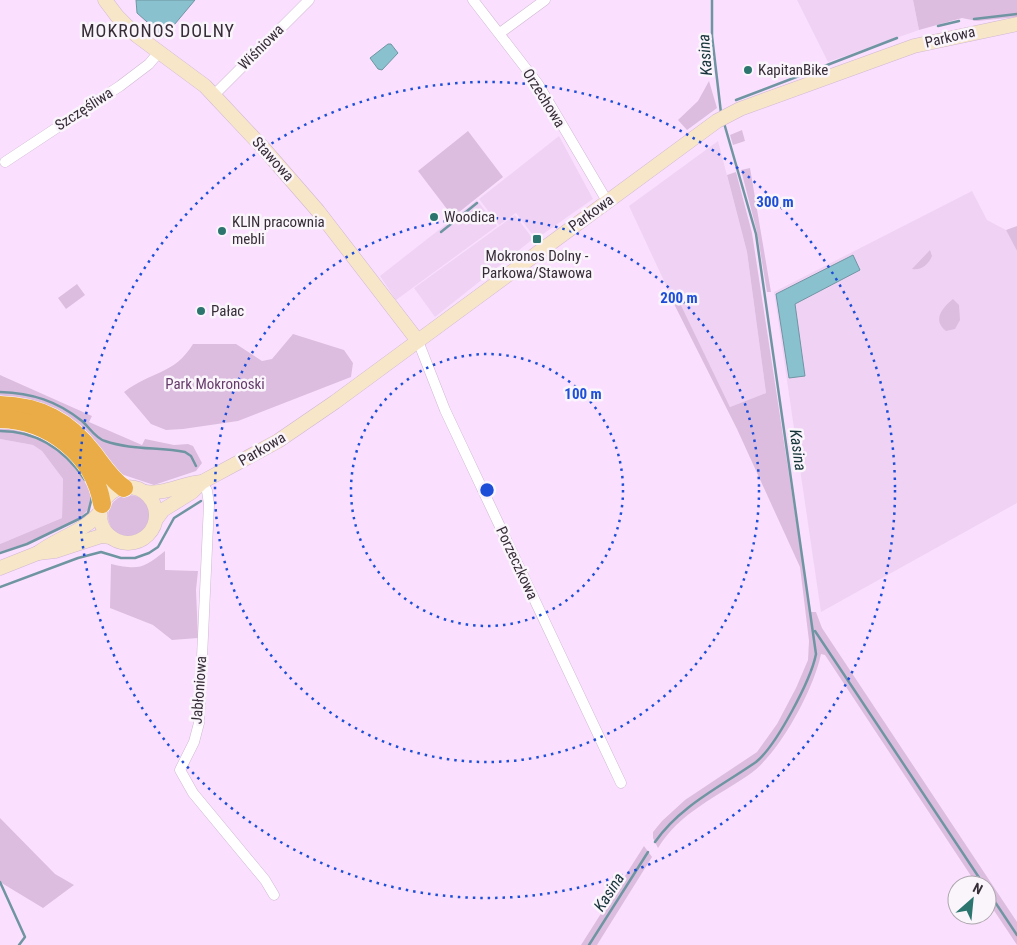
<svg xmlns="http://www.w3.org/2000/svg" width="1017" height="945" font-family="'Roboto Condensed',sans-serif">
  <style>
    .built { fill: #f0d2f5 }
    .green { fill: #dcbde0 }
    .water { fill: #89c1cf; stroke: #7095a2 }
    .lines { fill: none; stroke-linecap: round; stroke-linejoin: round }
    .stream { stroke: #7095a2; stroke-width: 2.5 }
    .street-casing { stroke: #d0b7d3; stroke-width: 11 }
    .secondary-casing { stroke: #d0b7d3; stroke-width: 15 }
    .highway-casing { stroke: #fff; stroke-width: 19 }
    .street { stroke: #fff; stroke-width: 10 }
    .secondary { stroke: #f8e6c8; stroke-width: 14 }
    .highway { stroke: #e9ac47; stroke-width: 18 }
    .ring { fill: none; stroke: #1d4ed8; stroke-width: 2.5; stroke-dasharray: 2.5 5 }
    .poi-dot { fill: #2c756f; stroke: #faf5fb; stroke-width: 2 }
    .labels { text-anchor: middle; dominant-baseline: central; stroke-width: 5; stroke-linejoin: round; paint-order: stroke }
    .street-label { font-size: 15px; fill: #372d38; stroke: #faf5fb }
    .poi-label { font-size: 15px; fill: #372d38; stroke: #faf5fb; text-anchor: start }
    .park-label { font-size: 15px; fill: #663c6c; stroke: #faf5fb }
    .water-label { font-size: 16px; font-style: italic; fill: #153239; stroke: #faf5fb }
    .quarter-label { font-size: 18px; letter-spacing: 1px; fill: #372d38; stroke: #faf5fb }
    .centre { fill: #1d4ed8; stroke: #faf5fb; stroke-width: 2.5 }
    .ring-label { font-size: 15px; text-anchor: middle; font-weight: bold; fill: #1d4ed8; stroke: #faf5fb; stroke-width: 5; stroke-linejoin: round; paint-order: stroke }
  </style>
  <rect width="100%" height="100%" fill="#fae0fe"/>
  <!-- built -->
  <g class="built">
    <path d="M797,0h116l6,30 -91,32z"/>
    <path d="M559,136l34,63 -57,40 -20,-26 -17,12 -20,-26z"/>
    <path d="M718,141l29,111 19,141 -36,14 -54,-111 -4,2 -43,-92z"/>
    <path d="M972,191l15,29 19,10 11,21v252l-196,109 -47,-320z"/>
    <path d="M477,200l20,26 -101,74 -16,-24z"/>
    <path d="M515,215l18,24 -98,78 -21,-29z"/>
    <path d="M0,439l33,6 9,6 21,28 -1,39 -62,26z"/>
  </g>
  <!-- green -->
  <g class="green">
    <path d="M913,0h104v17l-40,4 -15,-3 -43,12z"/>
    <path d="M709,81l8,27 -30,22 -9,-10 20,-19z"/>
    <path d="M742,130l3,11 -12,4 -3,-10z"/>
    <path d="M468,131l35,46 -50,40 -35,-46z"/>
    <path d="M750,168l21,124h-4l-10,-60 -16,-62z"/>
    <path d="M736,172l16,61 58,379h6l6,16 195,294v23l-30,-45v-15h-10l-152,-230 -4,-1c-7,35 -42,100 -71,120 -33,23 -70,38 -92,74l-5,-10v-6l9,-11 23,-21 72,-48 20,-28 19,-36 12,-28 1,-19 -9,-74 -63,-138 -66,-131 5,-3 54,112 36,-14 -19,-141 -20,-77z"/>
    <path d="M1017,226v25l-11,-21z"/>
    <path d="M930,250l2,6c-3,8 -11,15 -20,13z"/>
    <path d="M77,284l8,11 -19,14 -8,-11z"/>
    <path d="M953,299l6,6 1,15 -5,9 -9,2c-14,-11 -4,-23 7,-32z"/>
    <path d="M293,334l51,16 9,13 -2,14 -113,44 -55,8 -17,1 -15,-6 -27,-32c27,-21 50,-17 69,-48h43l26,17 10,-2z"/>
    <path d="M0,375l92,41 -3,6 53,23 3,-6 29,6 14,-1 5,2 9,17 -6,8 -42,14 -33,-11 -32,-40 -23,-19 -23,-11 -43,-6z"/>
    <path d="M0,424l56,18 32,36 -4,3c5,7 9,16 6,25 -7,19 -71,40 -90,46v-8l62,-26 1,-39 -21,-28 -9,-6 -33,-6z"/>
    <circle cx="129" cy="516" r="21"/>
    <path d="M165,551v19l33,1 -2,19 2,48 -26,2 -19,-15 -43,-17 1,-44c27,6 32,5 54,-13z"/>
    <path d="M0,818l55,56 19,11 -31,23 -43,-26z"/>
    <path d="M644,846l8,11 -55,88h-16z"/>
  </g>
  <!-- water -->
  <g class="water">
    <path d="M136,0h59l-31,37 -27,-24z"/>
    <path d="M388,44h3l7,9 -16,17 -4,-1 -8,-11z"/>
    <path d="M853,255l7,15 -65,34 10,72 -16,2 -13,-84z"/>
  </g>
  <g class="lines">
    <!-- stream -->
    <g class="stream">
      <path d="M712,0v36l9,77"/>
      <path d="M974,19l43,-5"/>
      <path d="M938,26l21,-5"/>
      <path d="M822,67l75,-29"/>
      <path d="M736,100l76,-29"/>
      <path d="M441,232l36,-29"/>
      <path d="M0,392c32,1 57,9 82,29 7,6 14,18 23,20 26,9 54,6 80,11l6,4 5,10"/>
      <path d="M0,431c37,0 65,19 85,49"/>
      <path d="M0,553l27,-9 54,-26 7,-5 4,-16"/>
      <path d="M0,587l78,-29 23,-6 20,6h14l14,-5 9,-6 16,-29 27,-17"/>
      <path d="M815,631l169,254"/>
      <path d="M655,842c25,-36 65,-55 101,-80 20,-16 55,-82 60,-108l-60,-420 -32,-111"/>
      <path d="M0,882l25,55 -6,8"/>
      <path d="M987,890l30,45"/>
      <path d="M589,945l59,-93"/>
    </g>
    <defs>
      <g id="street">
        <path d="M473,0l65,84 69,117"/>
        <path d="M500,33l45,-33"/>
        <path d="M214,95l95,-95"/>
        <path d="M5,162l115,-76 29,-22 10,-12"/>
        <path d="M418,341l27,69 176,373"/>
        <path d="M202,482l5,9 2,13 -10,219 -5,19 -14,28 13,23 72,87 9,15"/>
      </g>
      <g id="secondary">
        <path d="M105,0l12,16 19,19 69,51 60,64 53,61 100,130"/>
        <circle cx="128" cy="515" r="28"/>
        <path d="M145,492c19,3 38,-9 57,-10"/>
        <path d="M157,518l6,-8 29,-18 10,-10 76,-41 57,-39 382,-281 23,-12 174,-63 103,-22"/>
        <path d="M38,553c19,-15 48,-22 62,-41"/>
        <path d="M0,568l38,-15 17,-2 46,-15 10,1"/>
      </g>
      <g id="highway">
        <path d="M0,405c40,1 69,16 93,48 10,13 18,26 31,35"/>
        <path d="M0,419c49,1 94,36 102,85"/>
      </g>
    </defs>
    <!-- street casing -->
    <use href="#street" class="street-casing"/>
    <!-- secondary casing -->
    <use href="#secondary" class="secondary-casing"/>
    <!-- highway casing -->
    <use href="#highway" class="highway-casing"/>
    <!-- street -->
    <use href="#street" class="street"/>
    <!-- secondary -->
    <use href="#secondary" class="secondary"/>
    <!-- highway -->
    <use href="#highway" class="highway"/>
  </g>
  <!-- distance rings -->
  <g class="ring">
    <circle cx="487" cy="490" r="136"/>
    <circle cx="487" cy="490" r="272"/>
    <circle cx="487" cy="490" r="408"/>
  </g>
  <!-- markers -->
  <g class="poi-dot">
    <circle cx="748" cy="70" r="5"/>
    <circle cx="434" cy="217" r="5"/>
    <circle cx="222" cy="231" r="5"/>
    <rect x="532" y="234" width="10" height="10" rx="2.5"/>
    <circle cx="201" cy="311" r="5"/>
  </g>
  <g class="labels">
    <!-- street labels -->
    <g class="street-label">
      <text transform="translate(950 37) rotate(-13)">Parkowa</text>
      <text transform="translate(261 47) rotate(-45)">Wiśniowa</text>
      <text transform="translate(544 98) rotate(58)">Orzechowa</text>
      <text transform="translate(84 109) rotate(-33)">Szczęśliwa</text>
      <text transform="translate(273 159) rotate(48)">Stawowa</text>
      <text transform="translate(591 213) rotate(-36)">Parkowa</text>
      <text transform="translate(262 449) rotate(-30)">Parkowa</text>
      <text transform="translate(517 563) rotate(65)">Porzeczkowa</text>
      <text transform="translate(199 690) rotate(-86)">Jabłoniowa</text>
    </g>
    <!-- poi labels -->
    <g class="poi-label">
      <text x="758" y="70">KapitanBike</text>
      <text x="444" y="217">Woodica</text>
      <text x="232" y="222">KLIN pracownia<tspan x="232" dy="17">mebli</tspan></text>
      <text x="537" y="256" text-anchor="middle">Mokronos Dolny -<tspan x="537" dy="17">Parkowa/Stawowa</tspan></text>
      <text x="211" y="311">Pałac</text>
    </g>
    <!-- park labels -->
    <g class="park-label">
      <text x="215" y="384">Park Mokronoski</text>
    </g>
    <!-- water labels -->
    <g class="water-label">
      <text transform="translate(705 55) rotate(-94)">Kasina</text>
      <text transform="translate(798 450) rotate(82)">Kasina</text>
      <text transform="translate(609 892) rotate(-57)">Kasina</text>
    </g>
    <!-- quarter labels -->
    <g class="quarter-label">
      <text x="158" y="30">MOKRONOS DOLNY</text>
    </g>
  </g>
  <circle cx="487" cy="490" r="8" class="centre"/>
  <g class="ring-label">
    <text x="775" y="207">300 m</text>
    <text x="679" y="303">200 m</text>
    <text x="583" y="399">100 m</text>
  </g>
  <!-- north arrow -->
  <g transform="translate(972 900) rotate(27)"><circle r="24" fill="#faf5fb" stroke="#aca5ad"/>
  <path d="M0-4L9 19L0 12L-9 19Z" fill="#2c756f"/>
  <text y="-8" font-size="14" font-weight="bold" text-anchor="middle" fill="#372d38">N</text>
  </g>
</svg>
